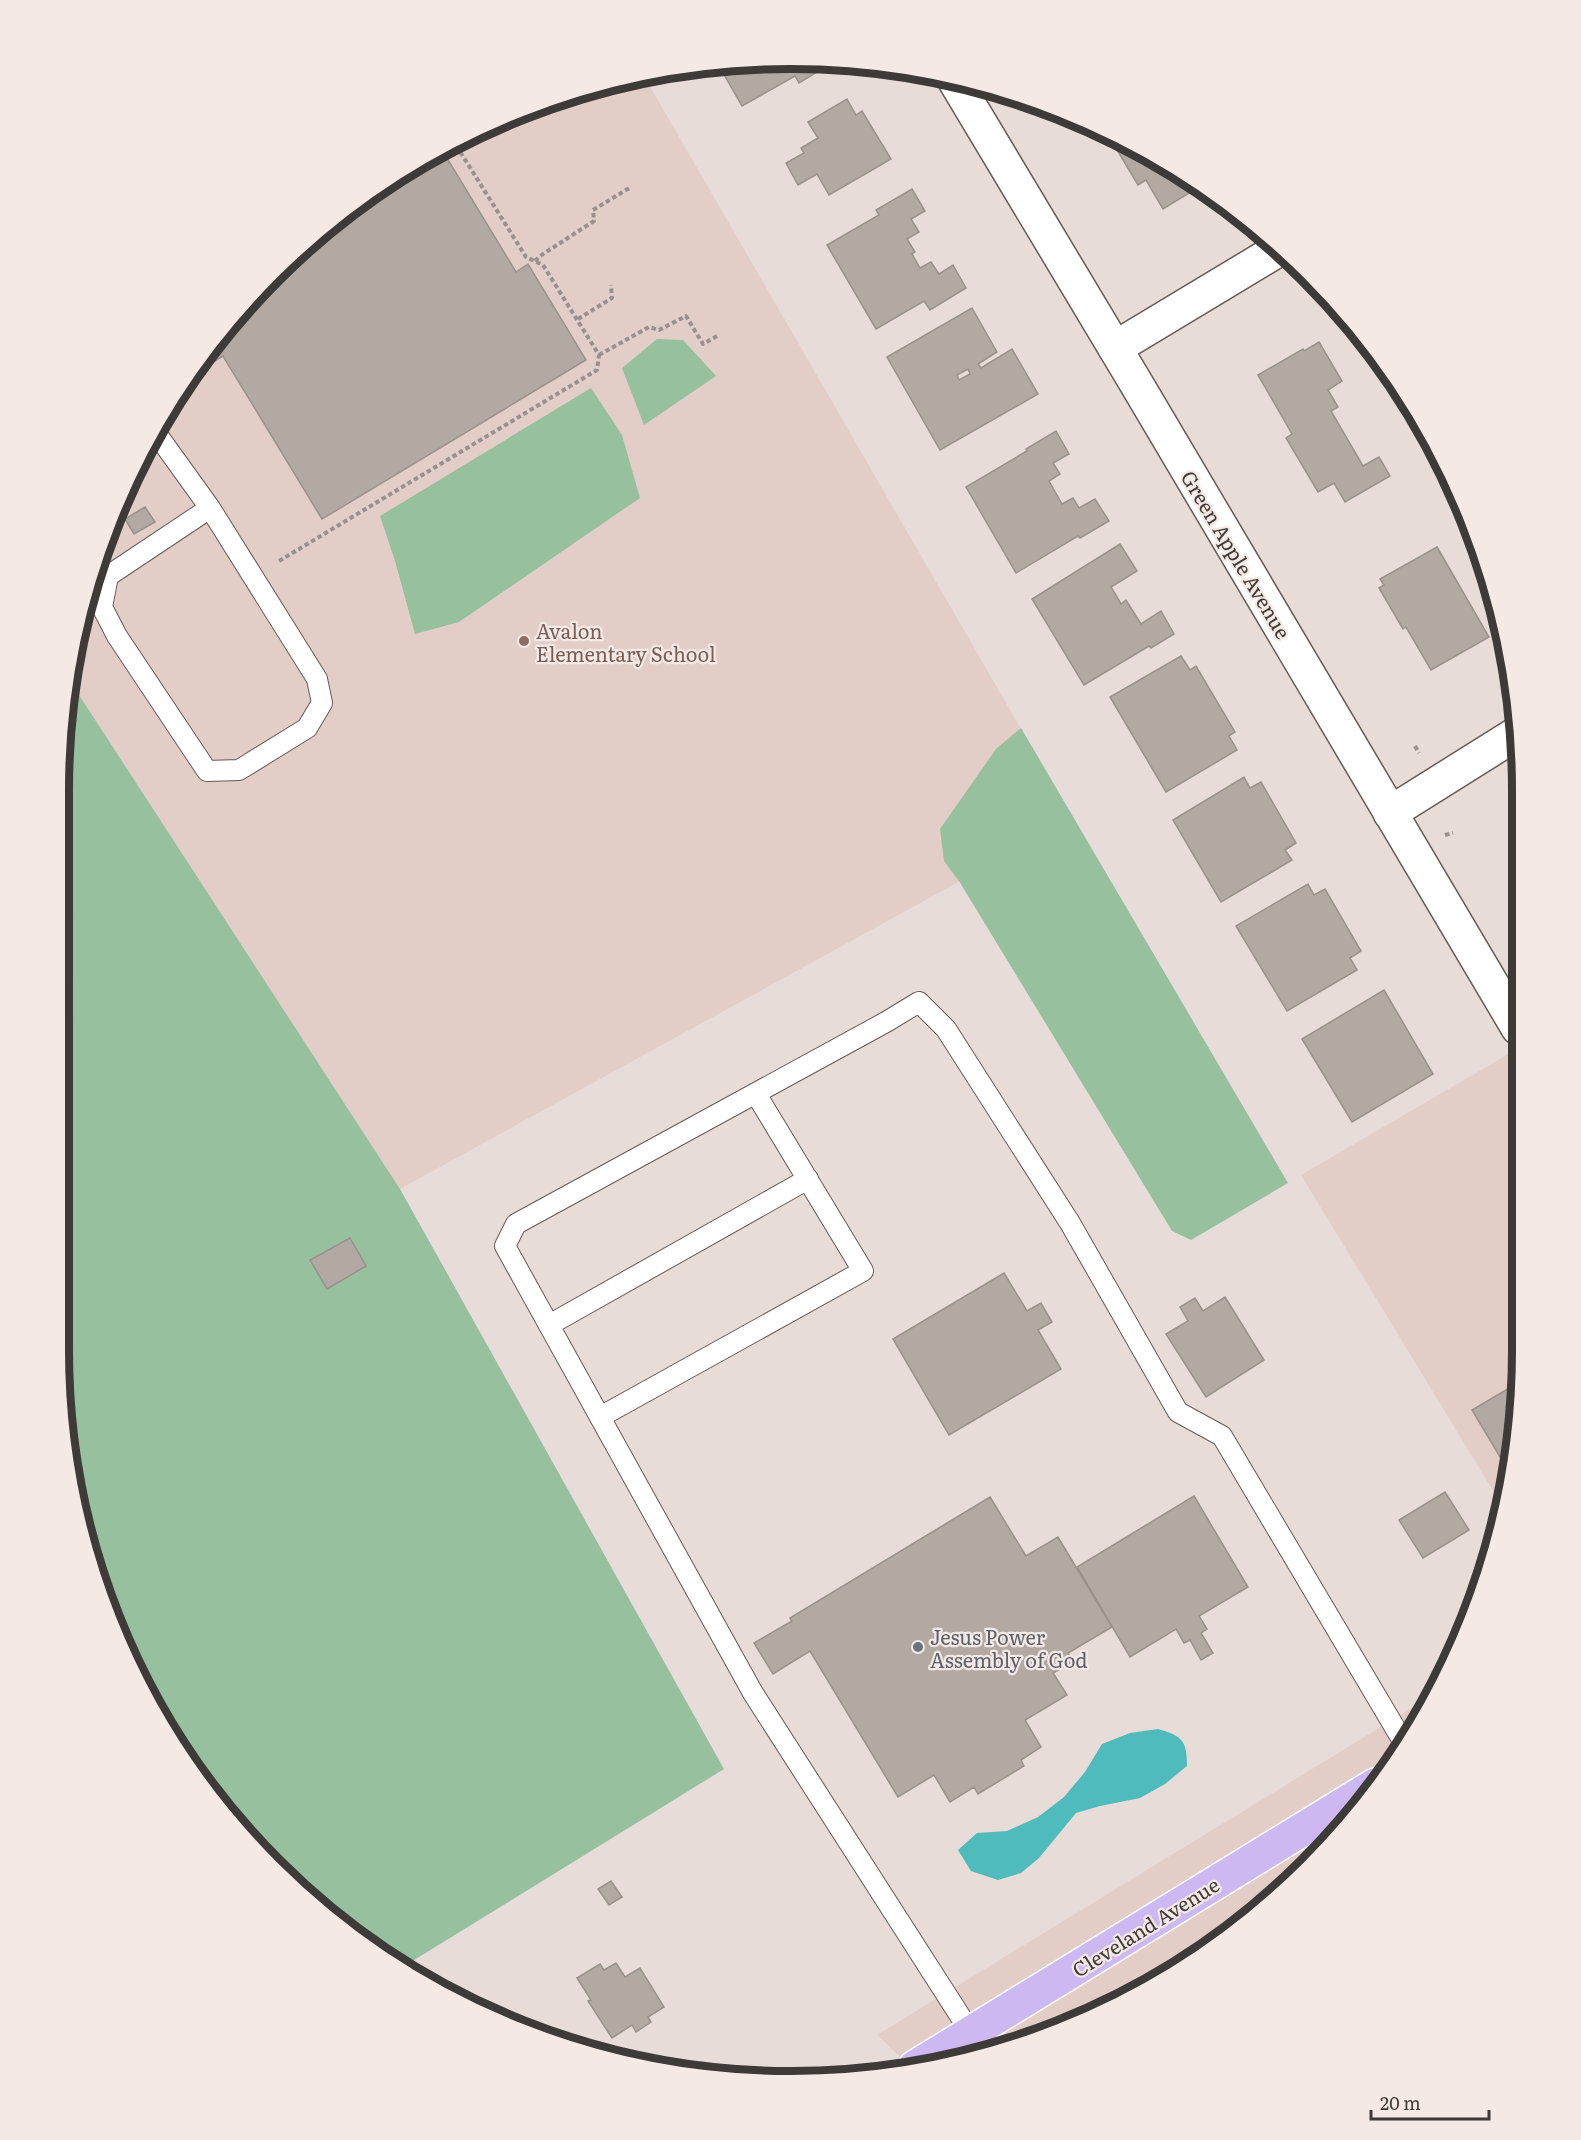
<svg xmlns="http://www.w3.org/2000/svg" width="1581" height="2140" font-family="Literata,serif">
  <style>
    .built { fill: #e2cec7 }
    .green { fill: #97c09f }
    .water { fill: #4fbbbc }
    .building { fill: #b2aaa2; stroke: #99928a; stroke-width: 1.5; fill-rule: evenodd }
    .lines { fill: none; stroke-linecap: round; stroke-linejoin: round }
    .service-casing { stroke: #655b57; stroke-width: 22 }
    .minor-casing { stroke: #655b57; stroke-width: 36 }
    .primary-casing { stroke: #fff; stroke-width: 36 }
    .path { stroke: #99918d; stroke-width: 4; stroke-dasharray: 4.5 3; stroke-linecap: butt }
    .service { stroke: #fff; stroke-width: 20 }
    .minor { stroke: #fff; stroke-width: 33 }
    .primary { stroke: #cdb8f2; stroke-width: 33 }
    .education-dot { fill: #8d6e63; stroke: #f5e9e5; stroke-width: 2 }
    .worship-dot { fill: #6b7280; stroke: #f5e9e5; stroke-width: 2 }
    .labels { text-anchor: middle; dominant-baseline: central; stroke-width: 4.5; stroke-linejoin: round; paint-order: stroke }
    .street-label { font-size: 20px; fill: #3e3a38; stroke: #f5e9e5 }
    .education-label { font-size: 20px; fill: #785e54; stroke: #f5e9e5; text-anchor: start }
    .worship-label { font-size: 20px; fill: #5b616d; stroke: #f5e9e5; text-anchor: start }
    .rim { fill: none; stroke: #3e3a38; stroke-width: 8 }
  </style>
  <rect width="100%" height="100%" fill="#e7dcd7"/>
  <!-- built -->
  <g class="built">
    <path d="M644,76l429,743 -673,370 -330,-508 13,-80 31,-91 68,-126 91,-111 72,-63 122,-76 134,-51z"/>
    <path d="M1519,1048l2,350 -18,109 -202,-332z"/>
    <path d="M1433,1695l-8,20 -84,117 -105,98 -166,96 -90,31 -68,11 -35,-33z"/>
  </g>
  <!-- green -->
  <g class="green">
    <path d="M657,339l26,1 33,36 -72,49 -22,-57z"/>
    <path d="M591,388l31,47 18,63 -181,124 -44,12 -20,-73 -15,-45z"/>
    <path d="M70,681l330,508 324,580 -318,196 -98,-65 -98,-105 -53,-79 -73,-177 -25,-190 1,-606z"/>
    <path d="M1021,728l267,455 -97,57 -19,-9 -213,-350 -15,-20 -4,-32 56,-80z"/>
  </g>
  <!-- water -->
  <path class="water" d="M1158,1729c24,7 29,11 29,37l-22,18 -25,14 -40,8 -24,7 -37,45 -18,15 -23,7 -27,-9 -13,-21 19,-17 30,-2 31,-14 26,-20 21,-25 17,-28 28,-11z"/>
  <!-- building -->
  <g class="building">
    <path d="M743,60l89,3 -33,20 -4,-7 -53,30 -24,-42z"/>
    <path d="M847,99l9,16 6,-4 29,48 -62,36 -12,-21 -19,11 -12,-22 18,-10 -3,-5 17,-10 -10,-16z"/>
    <path d="M1120,140l37,17 42,30 -36,22 -17,-29 -8,5 -24,-40z"/>
    <path d="M442,150l74,122 12,-8 58,96 -264,159 -99,-163 -13,8 -5,-8 68,-83 72,-63z"/>
    <path d="M912,189l13,22 -14,8 8,13 -12,7 8,13 -3,2 8,14 11,-6 8,12 14,-9 13,23 -36,22 -6,-9 -48,28 -49,-84 52,-30 -3,-5z"/>
    <path d="M972,308l25,44 -19,12 3,4 31,-19 26,45 -98,56 -53,-93zM968,369l2,5 -11,6 -2,-5z"/>
    <path d="M1359,332l12,13 36,62 -34,-57 -2,2z"/>
    <path d="M1319,342l23,39 -14,9 10,17 -7,4 32,55 16,-9 11,19 -45,26 -11,-19 -16,9 -32,-54 6,-4 -34,-59 45,-26 1,2z"/>
    <path d="M1056,431l13,23 -16,9 7,11 -11,7 13,23 11,-6 6,10 16,-9 14,22 -29,17 -2,-2 -62,37 -50,-86 61,-36 -1,-2z"/>
    <path d="M145,507l10,15 -21,12 -9,-15z"/>
    <path d="M1120,544l17,27 -26,16 10,17 5,-4 15,24 20,-13 13,23 -23,14 -2,-2 -65,39 -52,-86z"/>
    <path d="M1437,547l52,90 -58,33 -25,-43 -3,2 -24,-41 5,-3 -4,-6z"/>
    <path d="M1181,656l9,14 6,-4 39,66 -6,4 8,14 -71,42 -56,-95z"/>
    <path d="M1244,777l6,11 11,-6 35,61 -11,7 7,10 -71,42 -48,-82z"/>
    <path d="M1308,884l6,11 11,-6 36,62 -11,7 7,12 -70,41 -51,-85z"/>
    <path d="M1384,990l49,84 -81,48 -50,-83z"/>
    <path d="M350,1238l16,28 -39,23 -17,-29z"/>
    <path d="M1004,1273l23,38 14,-8 11,19 -14,8 23,39 -112,66 -56,-96z"/>
    <path d="M1225,1297l39,63 -58,37 -40,-63 22,-13 -8,-14 15,-9 8,13z"/>
    <path d="M1521,1381v17l-12,74 -37,-62z"/>
    <path d="M1445,1492l24,38 -46,28 -24,-38z"/>
    <path d="M1194,1496l54,91 -49,29 8,13 -6,4 12,20 -12,7 -11,-20 -6,3 -8,-14 -46,28 -53,-90z"/>
    <path d="M990,1497l36,59 32,-19 54,90 -44,26 6,8 -21,12 14,22 -42,25 16,27 -20,13 3,6 -46,28 -4,-7 -24,15 -16,-27 -36,22 -88,-146 -37,23 -19,-31 38,-22 -2,-3z"/>
    <path d="M611,1881l11,16 -13,8 -11,-16z"/>
    <path d="M616,1963l9,14 15,-9 24,39 -16,10 3,5 -15,10 -4,-7 -20,13 -24,-37 3,-1 -14,-22 23,-14 4,6z"/>
  </g>
  <g class="lines">
    <defs>
      <g id="service">
        <path d="M156,433l54,75 107,171 5,24 -15,25 -68,42 -32,1 -90,-135 -15,-29 6,-31 102,-68"/>
        <path d="M549,1325l259,-146"/>
        <path d="M600,1417l263,-146 -107,-177"/>
        <path d="M971,2033l-218,-340 -248,-447 11,-22 370,-202 33,-20 27,27 124,194 108,189 44,24 182,307"/>
      </g>
      <g id="minor">
        <path d="M955,81l178,297 385,650"/>
        <path d="M1115,348l166,-100"/>
        <path d="M1390,813l126,-79"/>
      </g>
      <path id="primary" d="M915,2067l460,-282"/>
    </defs>
    <!-- service casing -->
    <use href="#service" class="service-casing"/>
    <!-- minor casing -->
    <use href="#minor" class="minor-casing"/>
    <!-- primary casing -->
    <use href="#primary" class="primary-casing"/>
    <!-- path -->
    <g class="path">
      <path d="M535,261l5,-5 54,-35 -1,-11 38,-23"/>
      <path d="M578,319l34,-21 -1,-13"/>
      <path d="M599,355l50,-28 10,3 27,-14 17,28 16,-9"/>
      <path d="M279,561l318,-191 2,-15 -56,-90 -17,-8 -72,-115"/>
      <path d="M1415,746l4,7"/>
      <path d="M1445,835l8,-2"/>
    </g>
    <!-- service -->
    <use href="#service" class="service"/>
    <!-- minor -->
    <use href="#minor" class="minor"/>
    <!-- primary -->
    <use href="#primary" class="primary"/>
  </g>
  <!-- markers -->
  <circle class="education-dot" cx="524" cy="641" r="6"/>
  <circle class="worship-dot" cx="918" cy="1647" r="6"/>
  <g class="labels">
    <!-- street labels -->
    <g class="street-label">
      <text transform="translate(1237 554) rotate(59)">Green Apple Avenue</text>
      <text transform="translate(1145 1926) rotate(-32)">Cleveland Avenue</text>
    </g>
    <!-- education labels -->
    <g class="education-label">
      <text x="536" y="630">Avalon<tspan x="536" dy="23">Elementary School</tspan></text>
    </g>
    <!-- worship labels -->
    <g class="worship-label">
      <text x="930" y="1636">Jesus Power<tspan x="930" dy="23">Assembly of God</tspan></text>
    </g>
  </g>
  <!-- crop -->
  <path d="M0 0H1581V2140H0ZM790 69H791A721 721 0 0 1 1512 790V1350A721 721 0 0 1 791 2071H790A721 721 0 0 1 69 1350V790A721 721 0 0 1 790 69Z" fill="#f5e9e5" fill-rule="evenodd"/>
  <path class="rim" d="M790 69H791A721 721 0 0 1 1512 790V1350A721 721 0 0 1 791 2071H790A721 721 0 0 1 69 1350V790A721 721 0 0 1 790 69Z"/>
  <!-- scale -->
  <path d="M1371 2110v9h118v-9" fill="none" stroke="#3e3a38" stroke-width="3"/>
  <text x="1380" y="2110" font-size="18" fill="#3e3a38" stroke="#f5e9e5" stroke-width="4.5" paint-order="stroke">20 m</text>
</svg>
